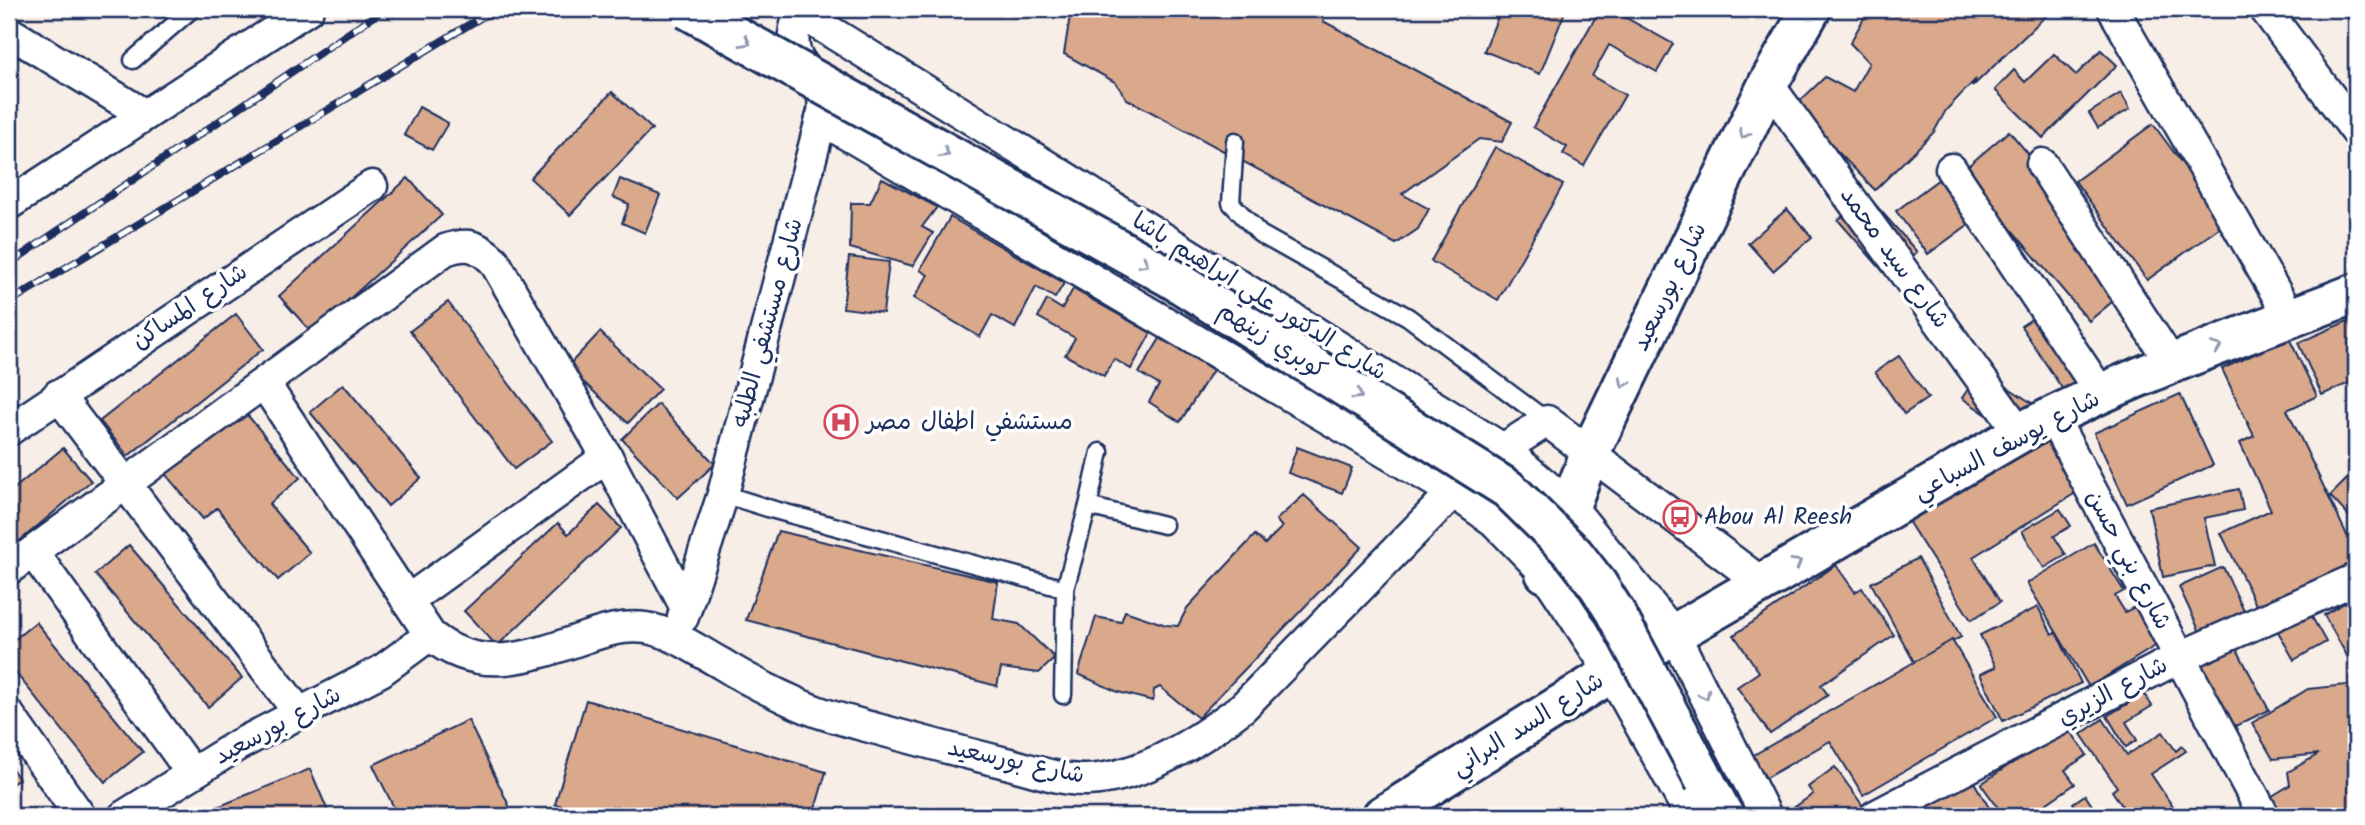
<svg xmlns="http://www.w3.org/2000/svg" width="2365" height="825" font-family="Kalam,'Playpen Sans Arabic',sans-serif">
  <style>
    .building { fill: #daa98c; stroke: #1b2f5e; stroke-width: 2 }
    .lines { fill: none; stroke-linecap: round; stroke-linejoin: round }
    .lane-casing { stroke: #1b2f5e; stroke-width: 21 }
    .street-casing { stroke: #1b2f5e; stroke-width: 35 }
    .secondary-casing { stroke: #1b2f5e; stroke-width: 44 }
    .primary-casing { stroke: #1b2f5e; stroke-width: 44 }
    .lane { stroke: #fff; stroke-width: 16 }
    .street { stroke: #fff; stroke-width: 30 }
    .secondary { stroke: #fff; stroke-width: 38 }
    .primary { stroke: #fff; stroke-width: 38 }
    .rail-casing { stroke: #1b2f5e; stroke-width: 8 }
    .rail { stroke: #fff; stroke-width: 5; stroke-dasharray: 16; stroke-linecap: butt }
    .primary-bridge-casing { stroke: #1b2f5e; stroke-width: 44; stroke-linecap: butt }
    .primary-bridge { stroke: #fff; stroke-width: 38 }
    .oneway { stroke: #8d97ae }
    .labels { text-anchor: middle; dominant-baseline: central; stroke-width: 7; stroke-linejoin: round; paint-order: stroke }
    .street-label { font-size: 24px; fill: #1b2f5e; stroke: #fff }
    .poi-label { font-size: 24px; fill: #1b2f5e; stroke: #fff; text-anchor: start }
  </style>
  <rect width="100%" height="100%" fill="#f8eee8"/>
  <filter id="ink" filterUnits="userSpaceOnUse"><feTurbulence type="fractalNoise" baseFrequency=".0143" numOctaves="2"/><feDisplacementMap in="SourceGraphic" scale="14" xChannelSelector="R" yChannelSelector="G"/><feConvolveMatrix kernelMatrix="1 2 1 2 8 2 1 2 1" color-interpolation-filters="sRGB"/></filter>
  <g filter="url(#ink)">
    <!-- building -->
    <g class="building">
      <path d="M1071,9h258l-6,12 189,101 -10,20 -23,-3 -77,55 27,15 -11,20 -22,15 -269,-145 -12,-17 -51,-28z"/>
      <path d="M1501,9h65l-26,65 -56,-23z"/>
      <path d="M1600,9h10l63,35 -16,28 -48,-27 -17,31 33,19 -41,71 -21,-12 4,-7 -34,-20z"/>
      <path d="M1869,9h184l-81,78 4,-8 -30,31 -12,22 -59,58 -68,-70 -13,-7 8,-14 23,-22 28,15 16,-29 -19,-20z"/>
      <path d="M2101,50l16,15 -74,73 -48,-48 19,-20 11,12 29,-28 22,21z"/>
      <path d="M612,92l40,37 -82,86 -40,-37z"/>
      <path d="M2121,93l9,16 -32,19 -9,-15z"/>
      <path d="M419,107l29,16 -16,27 -28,-15z"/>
      <path d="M2153,124l73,99 -79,57 -72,-99z"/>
      <path d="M2009,131l127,151 -47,39 -127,-150z"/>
      <path d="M1495,147l68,38 -65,115 -67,-39z"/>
      <path d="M1954,168l33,43 -59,43 -32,-43z"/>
      <path d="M408,178l34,37 -130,118 -33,-37z"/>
      <path d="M882,178l55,29 -15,20 11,6 -20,33 -63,-18 1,-45h19z"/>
      <path d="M620,179l40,16 -15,38 -23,-10 7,-19 -16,-7z"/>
      <path d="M1867,195l50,57 -29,25 -50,-57z"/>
      <path d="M1787,209l25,28 -39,34 -25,-28z"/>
      <path d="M950,217l114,66 -9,15 -19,-11 -21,41 -23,-13 -12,22 -66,-39 14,-23 -8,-5z"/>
      <path d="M849,257l40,5 -6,51 -40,-5z"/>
      <path d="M1073,289l78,44 -20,36 -17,-10 -10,17 -39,-21 10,-17 -37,-21 9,-17 15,9z"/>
      <path d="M448,302l104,139 -38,28 -104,-138z"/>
      <path d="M2058,302l51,76 -38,24 -50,-76z"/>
      <path d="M236,314l27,35 -135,107 -28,-35z"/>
      <path d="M2352,319l4,9v52l-34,15 -24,-52z"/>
      <path d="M600,332l60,57 -32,34 -61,-56z"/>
      <path d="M1161,337l52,33 -33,52 -31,-20 10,-17 -20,-12z"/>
      <path d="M2289,338l28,58 -30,14 69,144v18l-95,43 -40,-82 50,-23 -31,-67 14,-7 -32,-67z"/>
      <path d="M1899,356l29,42 -24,16 -29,-42z"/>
      <path d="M1981,370l60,39 -20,29 -59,-40z"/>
      <path d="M343,384l78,94 -33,28 -78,-94z"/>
      <path d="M2180,394l33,71 -86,39 -33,-71z"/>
      <path d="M234,399l66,79 -31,26 41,49 -32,27 -61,-72 -14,11 -47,-56z"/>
      <path d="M658,404l57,60 -37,34 -56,-59z"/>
      <path d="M2047,434l35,55 -109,68 27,45 -29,18 -63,-99z"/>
      <path d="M1297,447l55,21 -10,25 -54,-20z"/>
      <path d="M63,448l28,33 -82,69v-57z"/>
      <path d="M2347,479l9,9v36l-26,-28z"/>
      <path d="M2239,489l4,21 -39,8 11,48 -52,11 -14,-69z"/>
      <path d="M1304,495l58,52 -164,171 -38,-31 -6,3 -1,11 -35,-9 -40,-18 18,-57 25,5 4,-11 41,14 12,1 9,-18 68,-73 10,9 17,-17 -6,-7z"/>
      <path d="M599,505l22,23 -124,118 -33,-35 94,-88 10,11z"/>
      <path d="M2060,509l11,17 -17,10 12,19 -22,13 -22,-37z"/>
      <path d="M778,531l220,51 -5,37 26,5 36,34 -16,15 -38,-5 -4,18 -251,-66z"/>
      <path d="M2094,543l30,48 -9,5 10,16 20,-10 20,38 -76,47 -62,-104z"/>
      <path d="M129,545l113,133 -34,29 -113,-133z"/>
      <path d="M1918,558l43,79 -47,25 -43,-79z"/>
      <path d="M1836,565l19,27 7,-4 32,47 -73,50 7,10 -58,39 -33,-47 22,-15 -25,-37z"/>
      <path d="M2223,567l21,44 -44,21 -21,-45z"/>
      <path d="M2356,596v70l-2,2 -30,-53z"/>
      <path d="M2304,603l22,39 -32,18 -22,-39z"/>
      <path d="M2038,607l14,27 4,-2 25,51 -78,38 -23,-47 16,-7 -16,-32z"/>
      <path d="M36,622l107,130 -38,30 -96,-117v-21z"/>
      <path d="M2231,638l38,72 -40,19 -39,-68z"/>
      <path d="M1952,640l45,77 -134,78 -33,-54 -64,37 -14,-22z"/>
      <path d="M2356,684v125l-11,7h-66l-10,-18 21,-13 -2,-13 31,-18 -46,5 -21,-36 56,-34z"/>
      <path d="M2144,694l8,12 -26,16 11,18 -11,7 -19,-31z"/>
      <path d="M586,700l240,72 -13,44h-218l-40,-12z"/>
      <path d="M2103,719l24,36 36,-23 13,19 6,-5 4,5 -35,23 28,42h-63l9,-6 -13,-19 5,-4 -36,-53z"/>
      <path d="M468,720l46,96h-116l-25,-51z"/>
      <path d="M2067,726l20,29 -22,15 10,14 -35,24 6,8h-42l-23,-32z"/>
      <path d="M1962,762l32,54h-105z"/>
      <path d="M9,764l10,15 -10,7z"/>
      <path d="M1835,767l33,46 -4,3h-73l-3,-4 25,-18 -5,-7z"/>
      <path d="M310,769l20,47h-118l-2,-6z"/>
      <path d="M2085,795l14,21h-17l-9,-13z"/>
    </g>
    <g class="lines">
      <defs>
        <g id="lane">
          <path d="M133,60l59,-51"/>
          <path d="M1235,141l-4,62 29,31 148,83 139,104"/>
          <path d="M723,494l48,15 294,80"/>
          <path d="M1088,506l76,19"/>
          <path d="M1063,695l2,-106 23,-83 12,-54"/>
        </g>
        <g id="street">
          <path d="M794,9l709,440 67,57 104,128 92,182"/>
          <path d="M2113,9l178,310"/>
          <path d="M2265,9l91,122"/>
          <path d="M9,32l136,83"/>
          <path d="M1768,84l252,349"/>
          <path d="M821,119l632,373 41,29 51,52 66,100 80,143"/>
          <path d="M2042,164l130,200"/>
          <path d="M1951,169l151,226"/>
          <path d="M9,204l299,-195"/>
          <path d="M264,383l166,252c49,41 100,22 154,3 21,-7 39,-13 62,-10 27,4 52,23 76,36 22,14 46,26 70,37 26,13 56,20 85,28 44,12 88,24 133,35 22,6 54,17 77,16 56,-2 113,-40 156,-73l210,-215 50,-43 44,-28 215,162"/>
          <path d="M58,395l242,319"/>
          <path d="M2052,416l212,400"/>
          <path d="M9,430l363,-244"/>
          <path d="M33,552l158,220"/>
          <path d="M9,569l436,-319c23,-8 32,-5 49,11l113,196 79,151"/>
          <path d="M407,601l200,-144"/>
          <path d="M683,617l40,-123 100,-382c5,-35 -25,-39 -29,-65 -2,-12 2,-23 6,-34"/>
          <path d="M9,715l71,101"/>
          <path d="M124,816l114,-71 143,-74 49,-36"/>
          <path d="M1875,816l305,-159 176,-78"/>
        </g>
        <path id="secondary" d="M1545,573l45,-120 178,-369 43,-75"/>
        <g id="primary">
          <path d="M1705,781l19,35"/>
          <path d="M1382,816l292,-182 346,-201c107,-57 224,-97 336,-140"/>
        </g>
      </defs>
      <!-- lane casing -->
      <use href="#lane" class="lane-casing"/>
      <!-- street casing -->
      <use href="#street" class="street-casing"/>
      <!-- secondary casing -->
      <use href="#secondary" class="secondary-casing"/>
      <!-- primary casing -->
      <use href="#primary" class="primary-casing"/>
      <!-- lane -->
      <use href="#lane" class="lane"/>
      <!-- street -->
      <use href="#street" class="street"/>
      <!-- secondary -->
      <use href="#secondary" class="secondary"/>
      <!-- primary -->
      <use href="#primary" class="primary"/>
      <defs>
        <g id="rail">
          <path d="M9,264l375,-255"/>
          <path d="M9,302l486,-293"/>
        </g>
      </defs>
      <!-- rail casing -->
      <use href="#rail" class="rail-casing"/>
      <!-- rail -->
      <use href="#rail" class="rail"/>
      <defs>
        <path id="primary-bridge" d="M687,9l484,269 337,211 66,65 24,31 17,27 90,169"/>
      </defs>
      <!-- primary-bridge casing -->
      <use href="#primary-bridge" class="primary-bridge-casing"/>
      <!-- primary-bridge -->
      <use href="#primary-bridge" class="primary-bridge"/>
    </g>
    <!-- one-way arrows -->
    <defs><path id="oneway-chevron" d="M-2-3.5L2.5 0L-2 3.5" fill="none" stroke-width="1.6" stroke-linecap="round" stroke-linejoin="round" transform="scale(1.75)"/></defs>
    <g class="oneway">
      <use href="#oneway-chevron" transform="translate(746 42) rotate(29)"/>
      <use href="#oneway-chevron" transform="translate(1744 134) rotate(116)"/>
      <use href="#oneway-chevron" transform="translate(945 153) rotate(29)"/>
      <use href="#oneway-chevron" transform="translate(1144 263) rotate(29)"/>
      <use href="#oneway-chevron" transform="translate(2217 347) rotate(-21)"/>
      <use href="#oneway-chevron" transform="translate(1624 383) rotate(116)"/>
      <use href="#oneway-chevron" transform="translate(1358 395) rotate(32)"/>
      <use href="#oneway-chevron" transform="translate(1797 563) rotate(-30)"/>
      <use href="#oneway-chevron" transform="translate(1705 695) rotate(63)"/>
    </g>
  </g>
  <!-- icons -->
  <defs>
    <symbol id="hospital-ring" viewBox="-11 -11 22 22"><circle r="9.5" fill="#fff" stroke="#d1495b" stroke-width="1.5"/><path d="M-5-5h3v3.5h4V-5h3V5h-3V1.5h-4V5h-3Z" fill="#d1495b"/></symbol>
    <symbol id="bus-ring" viewBox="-11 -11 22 22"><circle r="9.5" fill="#fff" stroke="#d1495b" stroke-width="1.5"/><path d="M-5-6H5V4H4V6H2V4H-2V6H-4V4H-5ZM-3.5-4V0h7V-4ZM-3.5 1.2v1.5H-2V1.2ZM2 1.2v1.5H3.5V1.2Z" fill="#d1495b"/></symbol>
  </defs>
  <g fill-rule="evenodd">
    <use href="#hospital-ring" x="822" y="403" width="38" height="38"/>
    <use href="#bus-ring" x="1661" y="498" width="38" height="38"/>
  </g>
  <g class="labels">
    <!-- street labels -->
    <g class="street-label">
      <text transform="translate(1894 258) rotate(54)">شارع سيد محمد</text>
      <text transform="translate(1670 287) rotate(-64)">شارع بورسعيد</text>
      <text transform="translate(1259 297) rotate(32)">شارع الدكتور علي ابراهيم باشا</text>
      <text transform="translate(190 307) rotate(-34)">شارع المساكن</text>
      <text transform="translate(768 323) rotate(-75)">شارع مستشفي الطلبه</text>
      <text transform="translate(1272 341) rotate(32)">كوبري زينهم</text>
      <text transform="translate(2007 446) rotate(-28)">شارع يوسف السباعي</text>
      <text transform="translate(2128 560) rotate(62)">شارع بني حسن</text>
      <text transform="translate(2113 692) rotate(-28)">شارع الزيري</text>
      <text transform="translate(1528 725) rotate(-32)">شارع السد البراني</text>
      <text transform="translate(278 726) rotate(-28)">شارع بورسعيد</text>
      <text transform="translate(1016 762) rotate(12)">شارع بورسعيد</text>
    </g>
    <!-- poi labels -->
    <g class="poi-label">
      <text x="866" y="422">مستشفي اطفال مصر</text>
      <text x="1704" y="517">Abou Al Reesh</text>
    </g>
  </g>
  <!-- margin -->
  <rect width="2365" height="825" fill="none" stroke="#fff" stroke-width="35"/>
  <rect x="18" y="18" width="2330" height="790" fill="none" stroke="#1b2f5e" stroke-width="2.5" filter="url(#ink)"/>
</svg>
